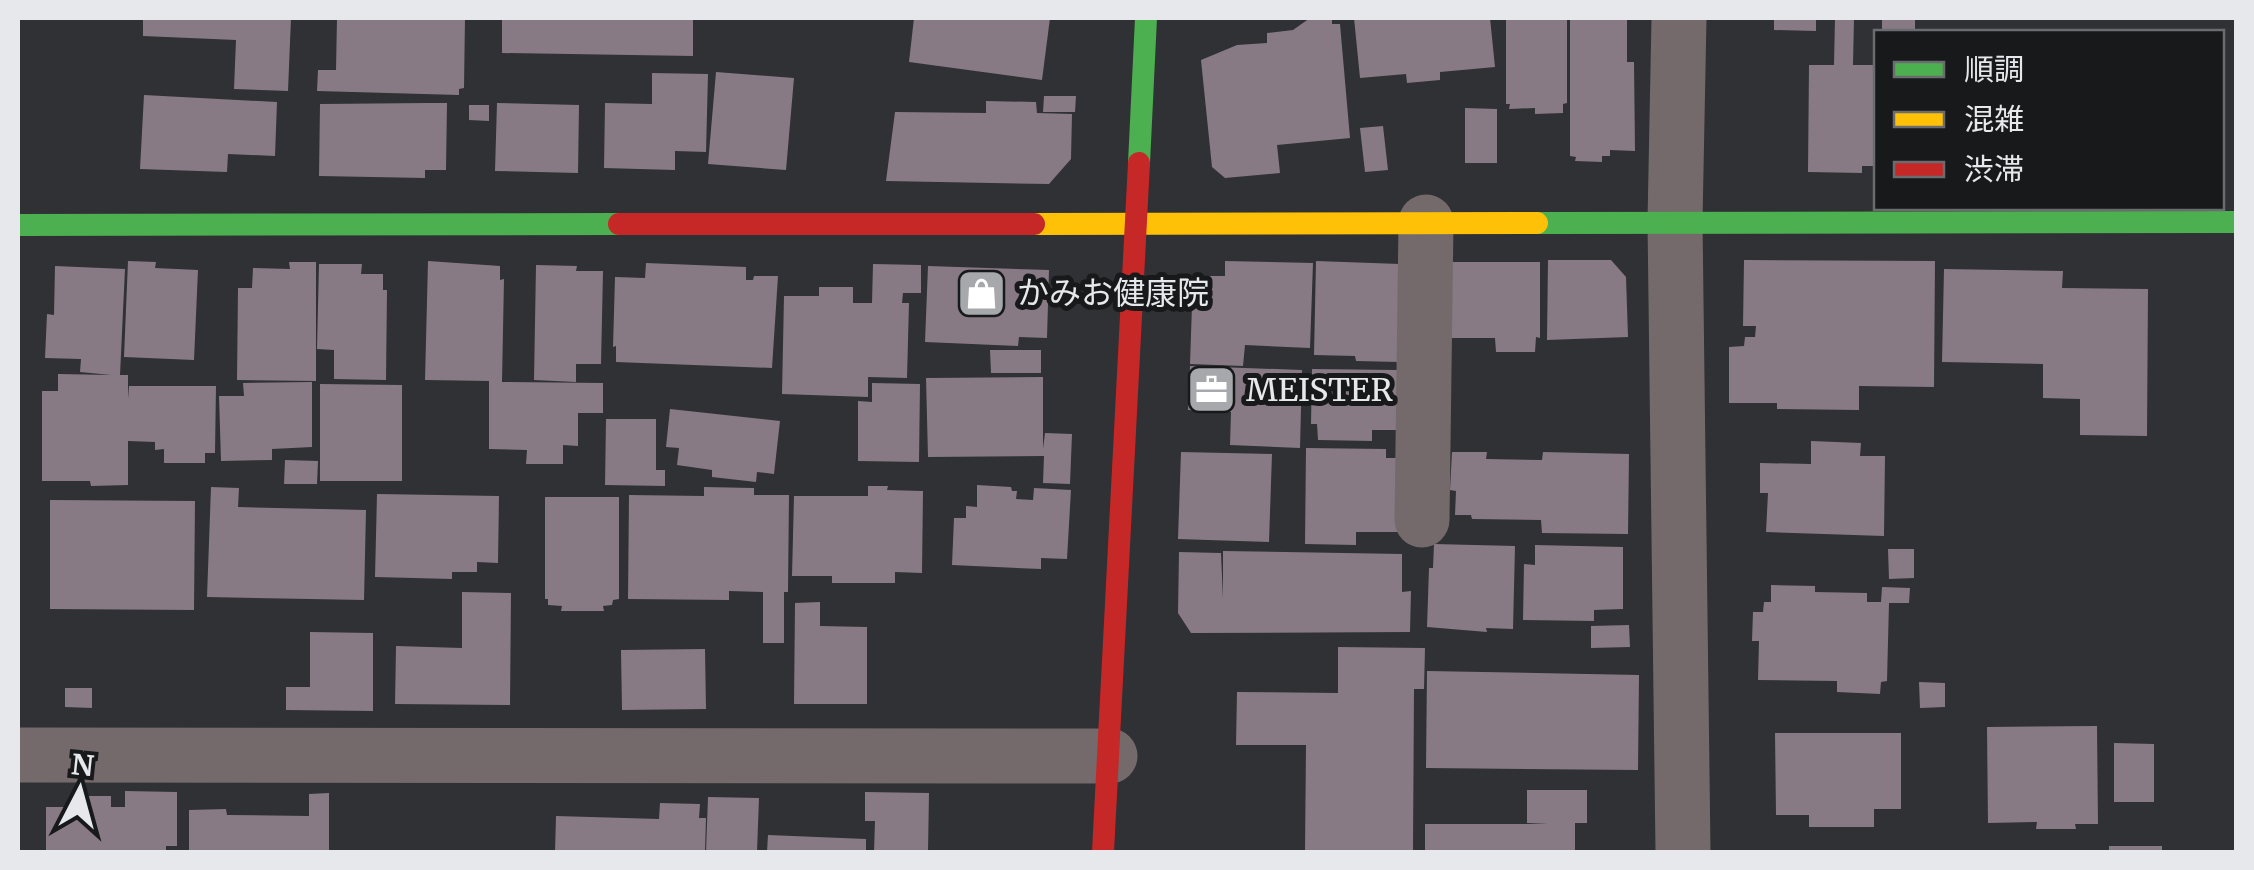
<svg xmlns="http://www.w3.org/2000/svg" width="2254" height="870" font-family="Merriweather,'Noto Sans JP',serif">
  <style>
    .building { fill: #877a85 }
    .lines { fill: none; stroke-linecap: round; stroke-linejoin: round }
    .street { stroke: #746a6b; stroke-width: 55 }
    .fast { stroke: #4caf50; stroke-width: 22 }
    .slow { stroke: #ffc107; stroke-width: 22 }
    .jam { stroke: #c62828; stroke-width: 22 }
    .labels { text-anchor: middle; dominant-baseline: central; stroke-width: 10; stroke-linejoin: round; paint-order: stroke }
    .poi-label { font-size: 32px; fill: #e6e8ec; stroke: #17191b; text-anchor: start }
  </style>
  <rect width="100%" height="100%" fill="#2f3134"/>
  <!-- building -->
  <g class="building">
    <path d="M143,18h148l-3,73 -54,-2 2,-49 -93,-4z"/>
    <path d="M337,18h128l-1,70 -5,1v6l-142,-4 1,-21h18z"/>
    <path d="M502,18h191v38l-191,-3z"/>
    <path d="M914,18h136l-8,62 -133,-18z"/>
    <path d="M1310,18h22v6h8l10,114 -73,7 3,28 -55,5 -13,-11 -11,-107 36,-15 30,-2v-10l26,-3z"/>
    <path d="M1354,18h136l5,49 -55,5v8l-33,3 -1,-9 -46,4z"/>
    <path d="M1506,18h61v85l-4,1v9l-28,1v-6l-26,1 1,-5h-4z"/>
    <path d="M1570,18l57,2v42h7l1,89 -25,-1v6h-8v6l-27,-1 1,-4 -6,-1z"/>
    <path d="M1774,18h42v13l-42,-1z"/>
    <path d="M1835,18h19l-1,47h23v101h-14v7l-54,-1 1,-107h25z"/>
    <rect x="1882" y="18" width="33" height="14"/>
    <path d="M716,72l78,6 -8,92 -78,-6z"/>
    <path d="M652,73l56,1 -2,78 -31,-1v19l-71,-2 1,-65 47,1z"/>
    <path d="M144,95l133,7 -2,54 -47,-2 -1,18 -87,-3z"/>
    <path d="M1044,96h32l-1,16h-32z"/>
    <path d="M986,101l50,1 1,11 35,1 -1,45 -22,25 -163,-3 9,-69 91,1z"/>
    <path d="M428,103h19l-1,67h-21v8l-106,-2 1,-72z"/>
    <path d="M497,103l82,2 -1,68 -83,-2z"/>
    <path d="M469,105h20v16l-20,-1z"/>
    <path d="M1465,108l32,1v54h-32z"/>
    <path d="M1383,126l5,44 -23,2 -5,-44z"/>
    <path d="M1548,260h63l15,17 2,60 -81,3z"/>
    <path d="M1744,260l191,1 -1,126 -75,-1v24l-82,-1v-6h-48v-56l15,-1 1,-9h10l1,-11h-13z"/>
    <path d="M128,261l28,1 -1,6 43,2 -4,90 -70,-3z"/>
    <path d="M428,261l72,5v14l4,-1 -2,103 101,1v30h-25v33l-15,-1v19h-37l1,-14 -38,-1v-68l-64,-1z"/>
    <path d="M1225,261l88,2 -3,85 -65,-3 -2,21 -53,-2 3,-88h32z"/>
    <path d="M1316,261l84,3 -1,98 -43,-1 -1,-5 -41,-1z"/>
    <path d="M289,262h27v119l-79,-1 1,-92h14l1,-20 37,1z"/>
    <path d="M1451,262h89v76l-4,-1 -1,15h-39l-1,-14h-44z"/>
    <path d="M646,263l100,4v13h7l1,-4h24l-6,92 -156,-6v-16l-3,1 2,-70 30,1z"/>
    <path d="M319,264h43l-1,10h22v16h4l-1,90 -52,-1v-29l-17,-1z"/>
    <path d="M873,264l48,1v28h-18l-1,10h7l-2,75 -39,-1v20l-86,-3 2,-98h35v-9h34v16h19z"/>
    <path d="M536,265l41,1 -1,5h27l-2,93h-25v18l-42,-2z"/>
    <path d="M55,266l70,3 -5,106h8v24l1,-13h87l-1,67h-10v10h-41v-14l-9,1v-8l-27,-1v44l-37,1 -1,-5h-48v-90h16v-17l53,1 -31,-3 1,-13 -36,-1 2,-44 7,1z"/>
    <path d="M928,266l121,4 -2,68 -28,-1 -1,9 -93,-4z"/>
    <path d="M1944,269l119,2 -1,17 86,1 -1,147 -67,-1v-36l-37,-1v-34l-101,-2z"/>
    <path d="M990,350h51v23h-50z"/>
    <path d="M1190,366l112,4 -2,78 -70,-3 1,-33 -43,-2z"/>
    <path d="M1312,369l85,1v60h-25v11l-54,-1 -1,-16h-6z"/>
    <path d="M1043,377v72l2,-16 27,1 -2,50 -27,-1 1,-27 -116,1 -2,-79z"/>
    <path d="M312,382v65l-40,2v11l-51,1 -2,-65h25l-1,-13z"/>
    <path d="M872,383l48,1 -1,78 -61,-1v-60l14,1z"/>
    <path d="M320,384l82,1v96h-82z"/>
    <path d="M670,409l110,12 -6,53 -17,-2 -1,10 -44,-5v-7l-35,-5 2,-17 -13,-1z"/>
    <path d="M606,419h50v51h9v16l-60,-1z"/>
    <path d="M1811,441l50,2 -1,13h25l-1,80 -118,-4 2,-39h-8v-30l51,1z"/>
    <path d="M1306,448l80,1v9h15v74h-45v13l-51,-1z"/>
    <path d="M1181,452l91,2 -3,88 -91,-3z"/>
    <path d="M1452,452h35l-1,7 56,1 1,-8 86,2 -1,80 -86,-1 -1,-13 -69,-1 -1,-4h-16l1,-24 -6,-1z"/>
    <path d="M285,460l33,1 -1,23h-33z"/>
    <path d="M977,485l34,2 1,4h5l-1,8 17,1 1,-12 37,2 -4,69 -26,-1v11l-89,-4 2,-47h12v-12l11,1z"/>
    <path d="M868,486h20l-1,4 36,1 -1,82 -27,-1v11h-63v-7h-40l2,-80h74z"/>
    <path d="M211,487l28,1 -1,19 128,3 -2,90 -157,-3z"/>
    <path d="M704,487l50,1v7h35l-1,97h-4v51h-21v-51l-34,-1v9l-101,-1 1,-104 75,1z"/>
    <path d="M377,494l122,2 -1,67 -21,-1v10h-25v7l-77,-2z"/>
    <path d="M545,497h74v102l-6,1 -1,5 -9,1 1,5h-43l1,-5 -14,-1v-6h-3z"/>
    <path d="M50,500l145,1 -1,109 -144,-1z"/>
    <path d="M1434,544l81,2 -2,83 -27,-1 1,4 -60,-5 2,-59h4z"/>
    <path d="M1535,545l88,2v62l-29,1v11l-71,-1 1,-56 11,1z"/>
    <path d="M1888,549h26v29l-25,1z"/>
    <path d="M1223,551l179,3v38l9,-1 -1,41 -219,1 -13,-20 1,-61 42,1 2,46z"/>
    <path d="M1771,585l44,1v6l52,1v9h14l1,-15 28,1 -1,15h-20l-2,78 -6,1 -1,12 -43,-2v-11l-79,-1 1,-39h-7l1,-29h10l1,-10h7z"/>
    <path d="M462,592l49,1 -1,112 -115,-1 1,-58 66,2z"/>
    <path d="M820,602v24l47,1v77h-73l1,-101z"/>
    <path d="M1629,625l1,22 -39,1v-22z"/>
    <path d="M310,632l63,1v78l-87,-1v-23h24z"/>
    <path d="M1338,647l87,1 -1,41h-10l-1,163h-108l1,-107h-70l1,-53 101,1z"/>
    <path d="M705,649l1,60 -84,1 -1,-60z"/>
    <path d="M1427,671l212,4 -1,95 -212,-2z"/>
    <path d="M1919,682l26,1v24l-25,1z"/>
    <path d="M65,688h27v20l-27,-1z"/>
    <path d="M2097,726l1,98h-23l1,5h-40l1,-7 -49,1 -1,-96z"/>
    <path d="M1775,733h126v76h-27v18h-65v-12h-33z"/>
    <path d="M2114,743l40,1v58h-40z"/>
    <path d="M1527,790h60v33h-12v29h-150v-28h123l-21,-1z"/>
    <path d="M125,791l52,1v54h-11v6h-120v-45h35l1,-11h29v11h14z"/>
    <path d="M865,792l64,1 -1,59h-54l1,-31h-10z"/>
    <path d="M329,793v59h-140v-42l37,-1 1,6 82,1v-22z"/>
    <path d="M708,797l51,1 -2,54h-51z"/>
    <path d="M660,803l40,1 -1,14h7l-1,34h-150l1,-36 103,3z"/>
    <path d="M768,835l98,4v13h-99z"/>
    <rect x="2109" y="846" width="53" height="6"/>
  </g>
  <g class="lines">
    <!-- street -->
    <g class="street">
      <path d="M1679,18l-4,203 8,631"/>
      <path d="M1422,520l4,-298"/>
      <path d="M18,755l1092,1"/>
    </g>
    <!-- fast -->
    <g class="fast">
      <path d="M1139,163l7,-145"/>
      <path d="M1537,223l699,-1"/>
      <path d="M18,225l601,-1"/>
    </g>
    <!-- slow -->
    <path class="slow" d="M1034,224l503,-1"/>
    <!-- jam -->
    <g class="jam">
      <path d="M619,224h415"/>
      <path d="M1103,852l36,-689"/>
    </g>
  </g>
  <!-- icons -->
  <defs>
    <symbol id="shop-square" viewBox="-11 -11 22 22"><rect x="-9" y="-9" width="18" height="18" rx="4" fill="#a6a8ac" stroke="#17191b"/><path d="M-5-2.5h2.3a2.7 3.5 0 0 1 5.4 0H5L5.5 6h-11ZM-1.5-2.5h3a1.5 2.3 0 0 0-3 0Z" fill="#fff"/></symbol>
    <symbol id="office-square" viewBox="-11 -11 22 22"><rect x="-9" y="-9" width="18" height="18" rx="4" fill="#a6a8ac" stroke="#17191b"/><path d="M-6-3h4V-5.5h4V-3h4V5H-6ZM-1-4.5V-3h2v-1.5ZM-6 0V1H6V0Z" fill="#fff"/></symbol>
  </defs>
  <g fill-rule="evenodd">
    <use href="#shop-square" x="954" y="266" width="55" height="55"/>
    <use href="#office-square" x="1184" y="362" width="55" height="55"/>
  </g>
  <g class="labels">
    <!-- poi labels -->
    <g class="poi-label">
      <text x="1017" y="293">かみお健康院</text>
      <text x="1246" y="390">MEISTER</text>
    </g>
  </g>
  <!-- border -->
  <rect width="2254" height="870" fill="none" stroke="#e6e8ec" stroke-width="40"/>
  <!-- legend -->
  <rect x="1874" y="30" width="350" height="180" fill="#17191b" stroke="#6a6c6f" stroke-width="2.5"/>
  <rect x="1894" y="62" width="50" height="15" fill="#4caf50" stroke="#6a6c6f" stroke-width="2.5"/>
  <text x="1964" y="80" font-size="30" fill="#e6e8ec">順調</text>
  <rect x="1894" y="112" width="50" height="15" fill="#ffc107" stroke="#6a6c6f" stroke-width="2.5"/>
  <text x="1964" y="130" font-size="30" fill="#e6e8ec">混雑</text>
  <rect x="1894" y="162" width="50" height="15" fill="#c62828" stroke="#6a6c6f" stroke-width="2.5"/>
  <text x="1964" y="180" font-size="30" fill="#e6e8ec">渋滞</text>
  <!-- north arrow -->
  <g transform="translate(80 790) rotate(6)" stroke="#17191b" stroke-width="8" paint-order="stroke">
  <path d="M0-8L18 38L0 25L-18 38Z" fill="#e6e8ec"/>
  <text y="-15" font-size="28" font-weight="bold" text-anchor="middle" fill="#e6e8ec">N</text>
  </g>
</svg>
